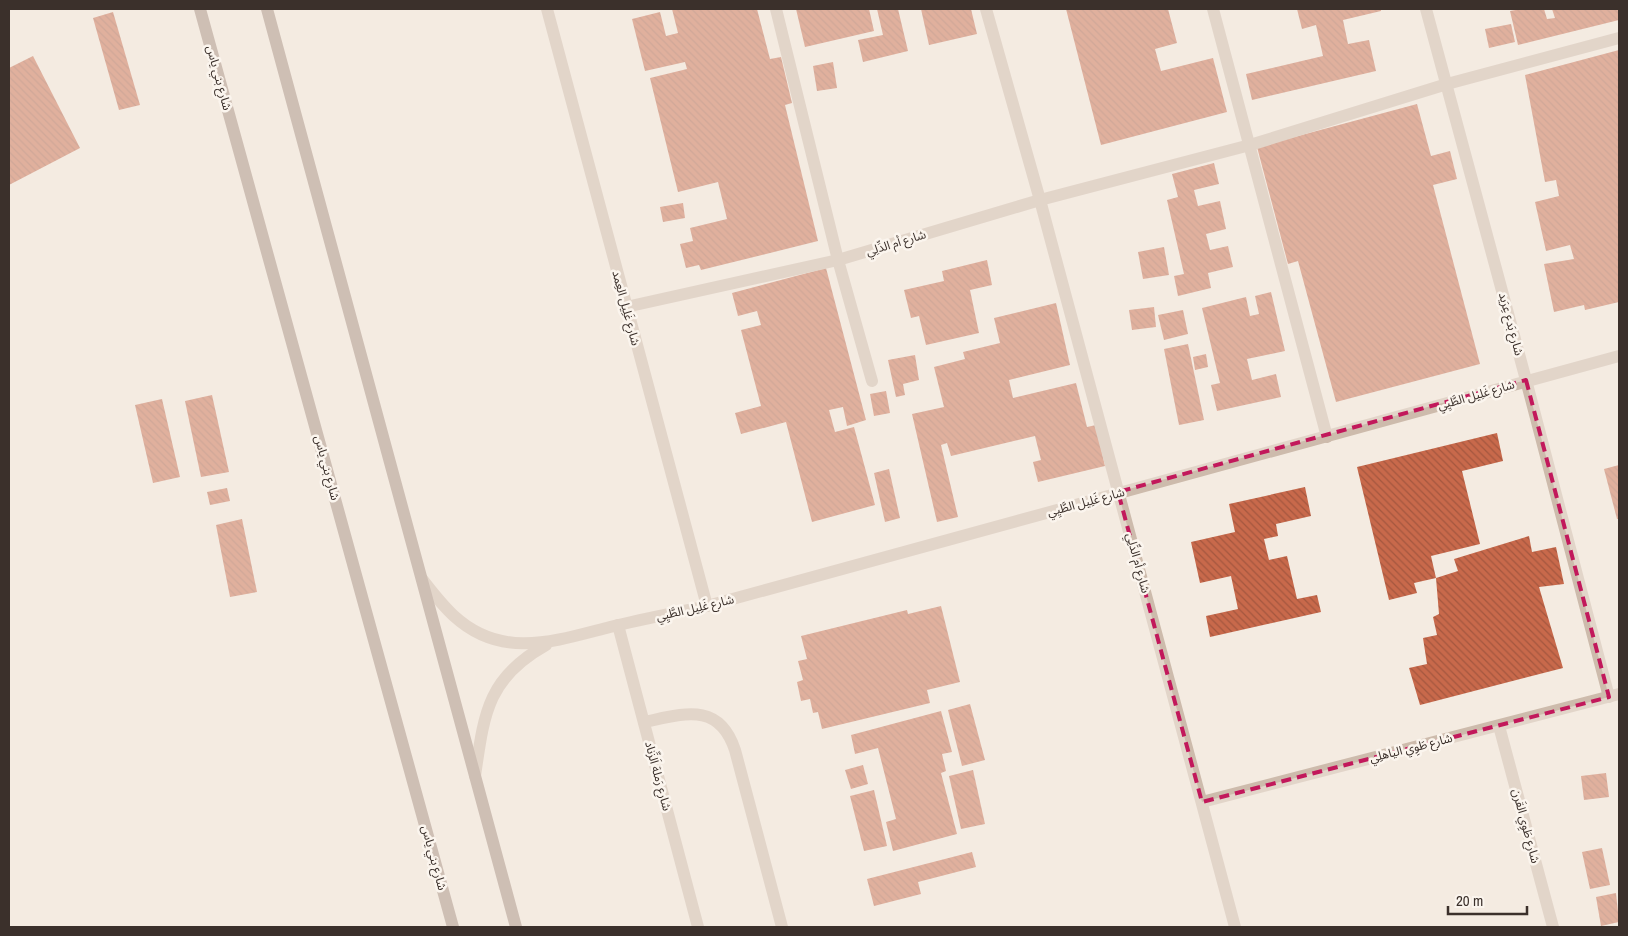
<svg xmlns="http://www.w3.org/2000/svg" width="1628" height="936" font-family="'Archivo Narrow','Noto Sans Arabic',sans-serif">
  <style>
    .building { fill: url(#building-back-hatch) }
    .lines { fill: none; stroke-linecap: round; stroke-linejoin: round }
    .service { stroke: #cdbbac; stroke-width: 12 }
    .minor { stroke: #cdbbac; stroke-width: 12 }
    .secondary { stroke: #a18a7d; stroke-width: 12 }
    .marked { fill: none; stroke: #c2185b; stroke-width: 4; stroke-dasharray: 10 6; stroke-linejoin: round }
    .labels { text-anchor: middle; dominant-baseline: central; stroke-width: 5; stroke-linejoin: round; paint-order: stroke }
    .street-label { font-size: 12px; fill: #3b302b; stroke: #fbf5ee }
  </style>
  <defs>
    <pattern id="building-back-hatch" width="6" height="6" patternUnits="userSpaceOnUse" patternTransform="scale(1.25)"><rect width="6" height="6" fill="#c8694b"/><path d="M-1 5l2 2M0 0l6 6M5-1l2 2" fill="none" stroke="#a4573f"/></pattern>
  </defs>
  <rect width="100%" height="100%" fill="#f4ebe1"/>
  <!-- building -->
  <g class="building">
    <path d="M672,9h85l13,50 11,-2 11,46 -7,2 33,136 -117,29 -2,-5 -13,3 -6,-24 13,-3 -3,-13 37,-9 -9,-37 -40,10 -28,-114 37,-9 -2,-7 -40,9 -13,-52 28,-7 6,24 12,-3z"/>
    <path d="M796,9h73l5,22 -69,16z"/>
    <path d="M877,9h21l10,42 -45,11 -5,-22 25,-5z"/>
    <path d="M921,9h50l6,25 -48,11z"/>
    <path d="M1066,9h102l9,34 -22,6 6,22 52,-13 14,54 -126,33z"/>
    <path d="M1297,9h84v2l-38,9 5,24 21,-4 7,31 -124,29 -6,-26 77,-18 -7,-31 -14,4z"/>
    <path d="M1521,9h23l3,10 8,-1 -3,-9h67v11l-101,25 -8,-34z"/>
    <path d="M113,12l27,93 -21,5 -26,-92z"/>
    <path d="M1511,24l4,18 -26,6 -4,-19z"/>
    <path d="M1619,50v252l-34,8 -1,-5 -30,7 -10,-48 30,-5 -4,-14 -24,6 -11,-49 24,-6 -3,-16 -11,2 -20,-107z"/>
    <path d="M33,56l47,92 -71,37v-117z"/>
    <path d="M833,62l4,26 -20,3 -4,-25z"/>
    <path d="M1417,104l14,52 19,-5 7,28 -24,6 47,179 -144,38 -38,-141 -10,3 -31,-117z"/>
    <path d="M1214,163l5,21 -25,6 4,16 22,-5 6,28 -20,5 4,16 18,-4 5,21 -25,6 3,15 -33,8 -4,-20 10,-2 -17,-74 11,-3 -6,-23z"/>
    <path d="M683,203l2,15 -22,4 -3,-15z"/>
    <path d="M1164,247l5,28 -26,4 -5,-27z"/>
    <path d="M987,260l5,25 -22,5 9,43 -53,12 -7,-29 -8,2 -7,-28 40,-9 -2,-10z"/>
    <path d="M826,268l40,152 -19,6 -4,-19 -14,3 6,22 19,-5 21,78 -63,17 -26,-100 -45,12 -6,-21 26,-7 -20,-76 20,-5 -4,-14 -19,5 -6,-23z"/>
    <path d="M1271,292l14,59 -38,8 5,21 24,-6 5,23 -64,14 -6,-26 9,-2 -18,-75 44,-11 4,19 9,-2 -4,-18z"/>
    <path d="M1056,303l14,62 -61,15 4,18 63,-15 11,44 9,-2 9,41 -67,16 -5,-20 8,-2 -6,-24 -84,20 -4,-13 -6,2 17,72 -21,5 -25,-108 32,-7 -10,-40 31,-8 -2,-7 37,-9 -6,-25z"/>
    <path d="M1154,307l2,20 -24,3 -3,-20z"/>
    <path d="M1183,310l5,24 -24,6 -6,-25z"/>
    <path d="M1188,344l16,76 -25,5 -15,-76z"/>
    <path d="M1206,354l2,13 -13,3 -2,-13z"/>
    <path d="M915,355l4,25 -16,4 2,11 -9,2 -8,-37z"/>
    <path d="M886,391l4,22 -16,3 -4,-22z"/>
    <path d="M212,395l17,77 -28,5 -16,-76z"/>
    <path d="M162,399l18,78 -27,6 -18,-78z"/>
    <path d="M1497,433l6,28 -41,10 18,73 -49,12 5,22 -22,5 3,10 -28,7 -32,-133z"/>
    <path d="M1619,465v54h-2l-13,-50z"/>
    <path d="M889,469l11,49 -15,4 -11,-49z"/>
    <path d="M1305,487l6,29 -35,8 2,12 -14,3 5,21 18,-4 10,43 20,-4 4,17 -111,25 -4,-21 32,-7 -7,-33 -31,7 -9,-41 44,-10 -6,-28z"/>
    <path d="M227,488l3,13 -20,4 -3,-13z"/>
    <path d="M242,519l15,73 -27,5 -14,-72z"/>
    <path d="M1529,536l3,16 24,-5 8,37 -25,3 24,81 -143,37 -11,-37 18,-4 -4,-26 14,-3 -4,-18 6,-3 -3,-36 22,-7 -4,-12z"/>
    <path d="M941,606l19,76 -33,8 3,13 -108,26 -4,-17 -5,1 -3,-14 -9,2 -4,-19 6,-2 -5,-19 9,-2 -6,-23 106,-26 1,4z"/>
    <path d="M970,704l15,56 -23,6 -14,-56z"/>
    <path d="M941,711l11,41 -10,2 4,17 -5,2 16,61 -64,17 -7,-29 10,-3 -18,-71 -23,6 -4,-19z"/>
    <path d="M863,765l5,19 -17,5 -6,-19z"/>
    <path d="M973,770l12,54 -24,5 -12,-53z"/>
    <path d="M1606,773l3,24 -25,3 -3,-24z"/>
    <path d="M874,790l13,56 -23,5 -14,-55z"/>
    <path d="M1602,848l8,37 -20,4 -8,-37z"/>
    <path d="M972,852l4,15 -58,15 3,12 -47,12 -7,-27z"/>
    <path d="M1616,893l3,29 -18,4 -5,-29z"/>
  </g>
  <g class="lines">
    <!-- service -->
    <g class="service">
      <path d="M776,9l62,251 34,121"/>
      <path d="M1213,9l114,428"/>
      <path d="M626,307l212,-47 202,-60 210,-55 197,-61 172,-46"/>
      <path d="M644,722c39,-8 75,-21 91,28l47,177"/>
    </g>
    <!-- minor -->
    <g class="minor">
      <path d="M547,9l160,597"/>
      <path d="M986,9l54,191 195,727"/>
      <path d="M1426,9l100,371 83,317"/>
      <path d="M422,579c10,13 20,26 32,37 48,44 101,25 156,11 32,-8 64,-14 97,-21l912,-250"/>
      <path d="M618,625l80,302"/>
      <path d="M1499,726l54,201"/>
      <path d="M475,776c9,-62 12,-98 71,-131"/>
      <path d="M1202,802l417,-108"/>
    </g>
    <!-- secondary -->
    <g class="secondary">
      <path d="M200,9l253,918"/>
      <path d="M267,9l249,918"/>
    </g>
  </g>
  <!-- marked area -->
  <path d="M0 0H1628V936H0ZM1526,380l83,317 -407,105 -84,-310z" fill="#f4ebe1" fill-opacity=".55" fill-rule="evenodd"/>
  <path class="marked" d="M1526,380l83,317 -407,105 -84,-310z"/>
  <g class="labels">
    <!-- street labels -->
    <g class="street-label">
      <text transform="translate(219 78) rotate(75)">شارع بني ياس</text>
      <text transform="translate(896 243) rotate(-17)">شارع أم الدِّلِي</text>
      <text transform="translate(626 308) rotate(75)">شارع غَلِيل العِمد</text>
      <text transform="translate(1511 324) rotate(75)">شارع بَدع عِرَيد</text>
      <text transform="translate(1476 395) rotate(-16)">شارع غَلِيل الطَّيِي</text>
      <text transform="translate(327 468) rotate(75)">شارع بني ياس</text>
      <text transform="translate(1086 502) rotate(-15)">شارع غَلِيل الطَّيِي</text>
      <text transform="translate(1138 563) rotate(75)">شارع أم الدِّلِي</text>
      <text transform="translate(695 608) rotate(-13)">شارع غَلِيل الطَّيِي</text>
      <text transform="translate(1411 748) rotate(-14)">شارع طَوِي الياهلِي</text>
      <text transform="translate(658 776) rotate(75)">شارع رَملة اَلزِّناد</text>
      <text transform="translate(1526 826) rotate(75)">شارع طَوِي القَرن</text>
      <text transform="translate(434 858) rotate(75)">شارع بني ياس</text>
    </g>
  </g>
  <!-- border -->
  <rect width="1628" height="936" fill="none" stroke="#3b302b" stroke-width="20"/>
  <!-- scale -->
  <path d="M1448 906v8h79v-8" fill="none" stroke="#3b302b" stroke-width="2.5"/>
  <text x="1456" y="906" font-size="15" fill="#3b302b" stroke="#fbf5ee" stroke-width="4" paint-order="stroke">20 m</text>
</svg>
